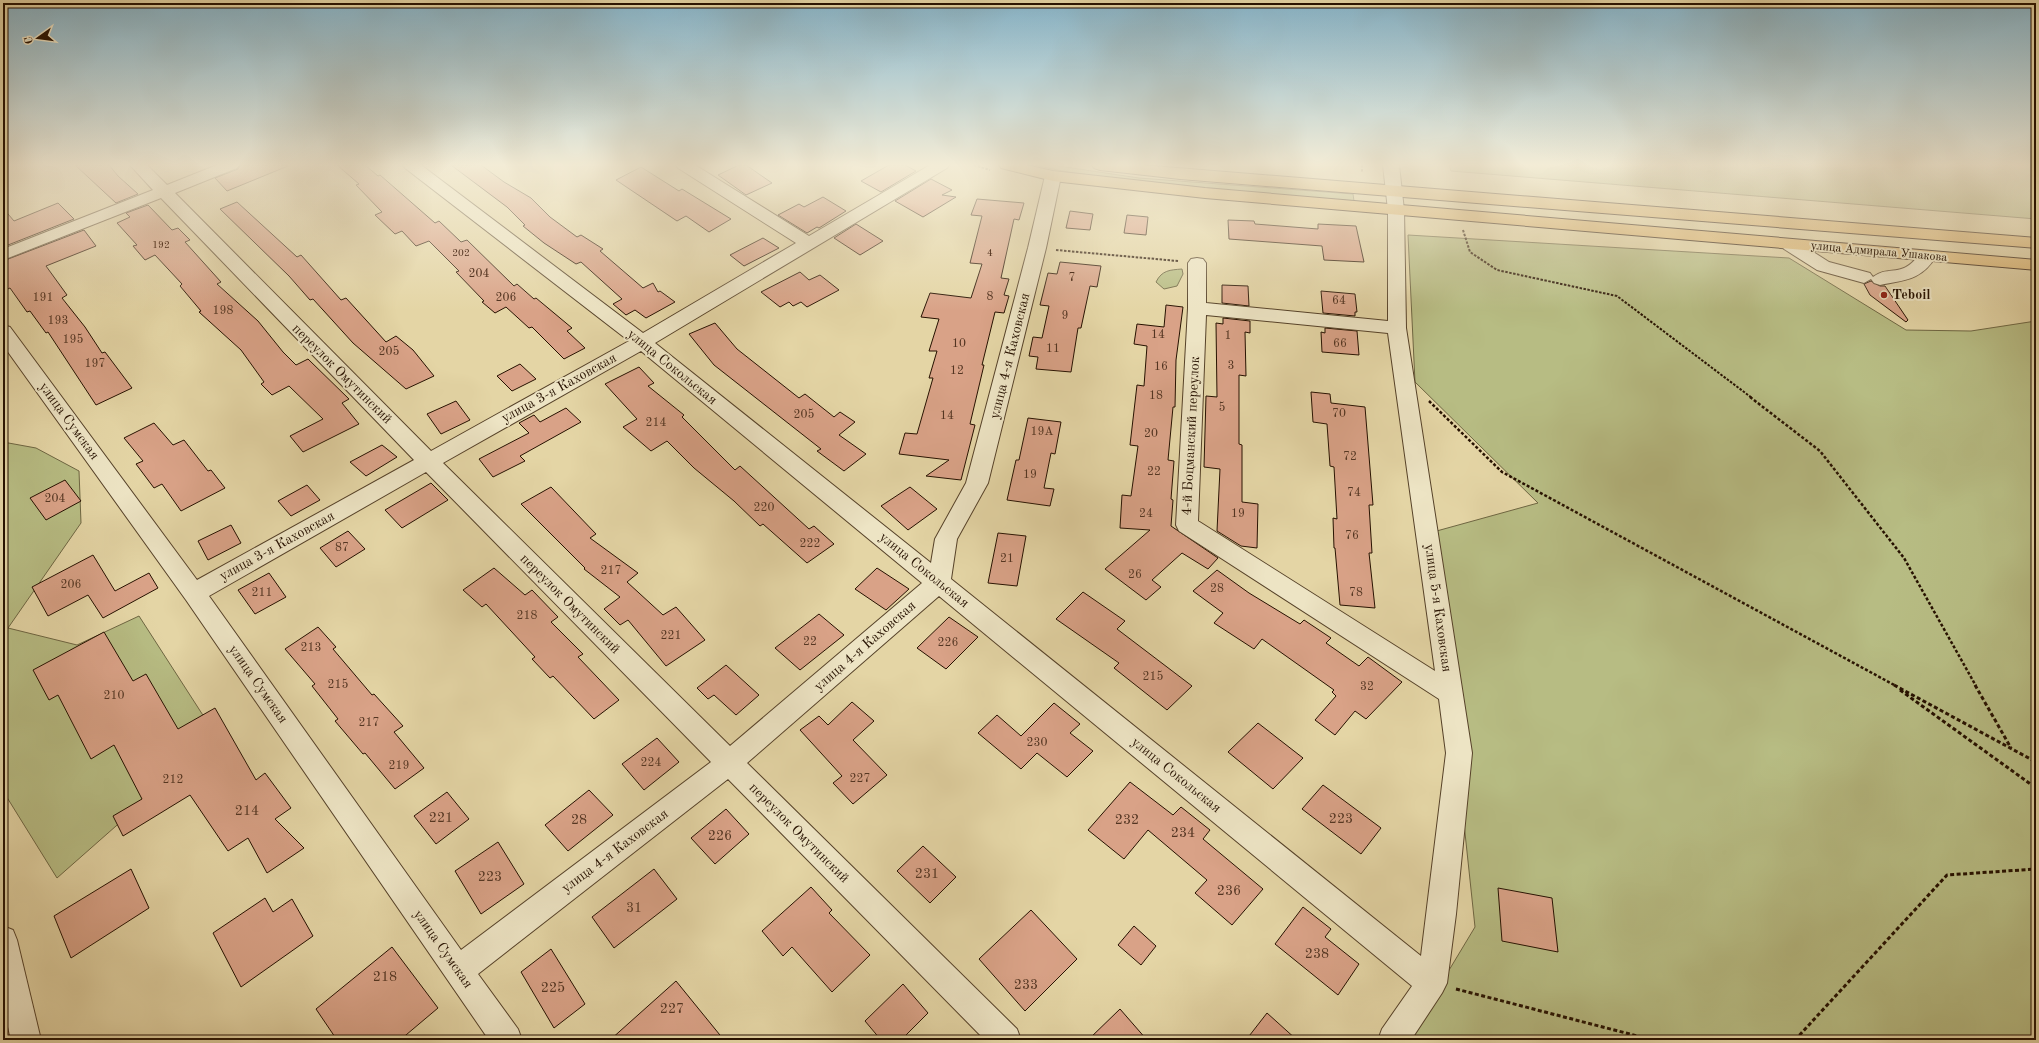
<svg xmlns="http://www.w3.org/2000/svg" width="2039" height="1043" font-family="'Old Standard TT',serif">
  <style>
    .green { fill: #b7bc83; stroke: #6e6642 }
    .building { fill: #d9a287; stroke: #261100 }
    .lines { fill: none; stroke-linecap: round; stroke-linejoin: round }
    .minor-casing { stroke: #564229; stroke-width: 2 }
    .major-casing { stroke: #261100; stroke-width: 2 }
    .path-far2 { stroke: #261100; stroke-width: 2; stroke-dasharray: 2.5 1.5; stroke-linecap: butt }
    .path-far1 { stroke: #261100; stroke-width: 2.5; stroke-dasharray: 3 2; stroke-linecap: butt }
    .path { stroke: #261100; stroke-width: 3; stroke-dasharray: 4 2.5; stroke-linecap: butt }
    .minor { fill: #ede4c4; fill-rule: evenodd }
    .major { fill: #e2ba72; fill-rule: evenodd }
    .poi-dot { fill: #8f2418; stroke: #ede4c4; stroke-width: 1.5 }
    .labels { text-anchor: middle; dominant-baseline: central; stroke-width: 4; stroke-linejoin: round; paint-order: stroke }
    .far-number-label { font-size: 10px; fill: #533522 }
    .far-street-label { font-size: 12px; fill: #261100; stroke: #ede4c4 }
    .number-label { font-size: 12px; fill: #533522 }
    .poi-label { font-size: 14px; font-weight: bold; fill: #261100; stroke: #ede4c4; text-anchor: start }
    .street-label { font-size: 14px; fill: #261100; stroke: #ede4c4 }
    .near-number-label { font-size: 14px; fill: #533522 }
  </style>
  <rect width="100%" height="100%" fill="#e4d5a5"/>
  <filter id="stains"><feTurbulence type="fractalNoise" baseFrequency=".005" numOctaves="4"/><feColorMatrix values="0 0 0 0 .2 0 0 0 0 .09 0 0 0 0 .02 0 0 0 .5 -.17"/></filter>
  <radialGradient id="worn" r=".72"><stop offset=".6" stop-color="#630" stop-opacity="0"/><stop offset="1" stop-color="#630" stop-opacity=".3"/></radialGradient>
  <!-- green -->
  <g class="green">
    <path d="M1034,165h18l87,13 214,16 1,7c-107,-9 -215,-12 -320,-36z"/>
    <path d="M1449,165h587v54l-585,-48z"/>
    <path d="M1408,235l381,23 117,72 65,1 65,-10v719h-629l68,-113 -42,-395 105,-29 -123,-121z"/>
    <path d="M1182,269l1,5 -6,12 -13,3 -8,-7c6,-12 14,-12 26,-13z"/>
    <path d="M3,442l33,6 43,23 2,52 -73,105 69,17 62,-29 78,121 -160,141 -54,-87z"/>
  </g>
  <!-- building -->
  <g class="building">
    <path d="M75,165h34l9,11 20,18 -22,9z"/>
    <path d="M240,165h47l1,1 -61,25 -12,-13 23,-9z"/>
    <path d="M337,165h28l13,11 2,-1 55,48 4,-2 22,21 6,-2 47,46 3,-2 17,15 2,-1 36,30 -5,3 18,17 -21,11 -32,-32 -3,1 -23,-21 -11,6 -13,-11 2,-1 -28,-29 3,-1 -30,-30 -13,5 -14,-15 -7,3 -20,-19 7,-3 -26,-27 3,-1z"/>
    <path d="M451,165h30l23,17 27,16 19,19 27,20 4,-2 22,14 -3,2 43,37 10,-5 5,9 2,-1 15,11 -29,16 -11,-8 -9,5 -13,-11 9,-5 -41,-37 -5,2 -32,-21 -21,-17 2,-1 -18,-18z"/>
    <path d="M739,165h7l26,18 -26,12 -28,-20z"/>
    <path d="M889,165h16l11,6 -35,21 -20,-11z"/>
    <path d="M641,167l38,24 3,-2 49,30 -22,13 -23,-16 -9,5 -61,-41z"/>
    <path d="M931,179l21,11 -10,5 14,2 -33,20 -28,-16z"/>
    <path d="M823,197l23,14 -27,17 -2,-1 -10,6 -29,-18 21,-11 5,3z"/>
    <path d="M977,199l47,4 -5,17 -5,-1 -13,59 8,1 -5,16 5,1 -5,17 -9,-1 -13,53h2l-14,59 5,1 -14,55 -35,-4 23,-16 -50,-6 6,-21 12,1 16,-56h-4l8,-27h-8l10,-32 -18,-2 9,-24 41,5 11,-34 -12,-1 12,-47 -11,-1z"/>
    <path d="M237,202l60,55 4,-2 40,45 5,-2 40,44 10,-6 17,14 21,26 -28,13 -53,-46 -40,-44 -3,1 -21,-24 -69,-67z"/>
    <path d="M58,203l16,16 -71,28v-39l11,13z"/>
    <path d="M148,205l24,25 6,-2 12,12 -5,2 36,40 -4,2 41,37 25,31 13,13 12,-6 41,40 -7,4 17,21 -56,28 -13,-16 33,-17 -34,-33 -17,9 -11,-11 3,-2 -23,-32 -42,-38 2,-1 -21,-25 2,-2 -27,-29 -10,5 -12,-14 4,-1 -20,-22 13,-6 -4,-4z"/>
    <path d="M1070,211l23,3 -3,16 -24,-2z"/>
    <path d="M1127,215l21,2 -2,18 -22,-2z"/>
    <path d="M1228,220l26,1 1,3 63,5v-5l38,2 8,36 -40,-2 -2,-14 -93,-7z"/>
    <path d="M856,224l27,17 -23,14 -26,-17z"/>
    <path d="M84,230l12,16 -50,20 21,29 -5,3 23,29 17,26 3,-1 27,36 -36,17 -48,-73 -2,1 -16,-22 -3,1 -17,-24 -7,3v-30z"/>
    <path d="M763,238l16,10 -35,18 -14,-11z"/>
    <path d="M1060,262l41,4 -4,21 -7,-1 -9,42h-3l-7,44 -35,-3 2,-12 -9,-1 4,-19 9,1 7,-32 -9,-1 8,-32 9,1z"/>
    <path d="M800,272l9,8 11,-5 19,15 -32,17 -6,-5 -8,4 -4,-4 -9,5 -19,-15z"/>
    <path d="M1871,281l9,5h5l23,34 -2,2 -36,-27 -6,-11z"/>
    <path d="M1222,285l26,1 1,20 -27,-3z"/>
    <path d="M1321,291l34,3 2,18h-2v4l-32,-3z"/>
    <path d="M1166,305l17,2 -7,53 -1,47h-2l-5,53 6,1 -3,38 2,1 -2,26 47,32 -10,11 -26,-16 -30,27 9,7 -15,13 -41,-31 45,-39 -30,-2 2,-33 9,1 7,-50 -8,-1 7,-60 7,1 3,-40 -13,-2 3,-20 27,3z"/>
    <path d="M1223,318l27,3v12l-5,-1 1,44 -7,-1v69l3,1v57l16,2 -1,44 -16,-2 -24,-15 3,-62 -16,-2 2,-71 11,1 -1,-74 7,1z"/>
    <path d="M715,323l22,26 62,49 6,-4 29,23 6,-5 15,10 -16,13 27,19 -22,17 -27,-20 4,-2 -107,-84 -25,-31z"/>
    <path d="M1325,328l32,3 2,24 -37,-3 -1,-20 4,1z"/>
    <path d="M520,364l16,15 -24,12 -15,-15z"/>
    <path d="M639,367l15,16 -6,3 36,29 -2,2 53,53 5,-4 69,63 5,-3 20,18 -27,19 -44,-39 -3,2 -26,-25 -40,-33 -27,-27 -16,10 -28,-24 14,-8 -32,-35z"/>
    <path d="M1311,392l19,2 1,9 34,4 8,98h-4l3,48h-3l6,55 -35,-3 -5,-57h-1l-1,-30 4,1 -3,-52 -4,-1 -3,-42 -14,-2z"/>
    <path d="M456,401l14,19 -29,14 -14,-20z"/>
    <path d="M566,408l15,14 -61,34 5,5 -32,16 -14,-18 50,-26 -10,-10 15,-8 6,7z"/>
    <path d="M1028,418l33,4 -6,32 -4,-1 -7,35 10,1 -4,17 -43,-6 9,-40h3z"/>
    <path d="M154,423l19,22 11,-5 24,31 3,-1 14,18 -44,23 -19,-27 -8,4 -18,-24 7,-3 -19,-23z"/>
    <path d="M382,445l15,12 -31,19 -16,-14z"/>
    <path d="M65,480l16,21 -35,19 -16,-22z"/>
    <path d="M431,483l17,17 -46,28 -17,-18z"/>
    <path d="M307,485l13,15 -29,16 -13,-15z"/>
    <path d="M551,487l45,47 -6,4 48,35 -11,9 36,33 13,-8 29,33 -39,26 -38,-46 -8,5 -16,-16 16,-12 -36,-28 1,-1 -64,-64z"/>
    <path d="M910,487l27,22 -29,21 -27,-24z"/>
    <path d="M231,525l10,18 -33,17 -10,-19z"/>
    <path d="M348,531l17,18 -29,18 -16,-19z"/>
    <path d="M998,533l28,3 -9,50 -29,-3z"/>
    <path d="M93,555l22,36 34,-18 9,15 -55,30 -15,-23 -40,21 -16,-29z"/>
    <path d="M494,568l31,27 7,-5 26,27 -7,5 32,32 -5,3 41,43 -25,19 -41,-43 -3,2 -18,-19 3,-2 -49,-53 -4,3 -19,-17z"/>
    <path d="M877,568l32,21 -23,21 -31,-21z"/>
    <path d="M1217,570l32,23 51,31 4,-4 27,18 -5,5 33,23 9,-9 34,25 -36,37 -11,-8 -20,24 -20,-15 21,-24 -4,-4 2,-2 -72,-51 -8,10 -40,-26 9,-10 -30,-22z"/>
    <path d="M269,573l17,24 -31,17 -17,-24z"/>
    <path d="M1083,592l42,29 -8,8 75,57 -25,24 -53,-42 5,-5 -63,-44z"/>
    <path d="M819,614l25,21 -44,35 -25,-22z"/>
    <path d="M949,617l29,20 -32,32 -29,-21z"/>
    <path d="M318,627l18,20 -3,2 39,46 2,-1 29,32 -9,6 30,36 -29,21 -30,-36 -2,1 -28,-33 3,-2 -26,-33 3,-2 -30,-35z"/>
    <path d="M104,632l29,49 13,-7 32,55 37,-21 41,72 9,-7 26,35 -16,11 29,29 -37,25 -19,-35 -20,13 -38,-56 -67,41 -10,-20 29,-17 -28,-54 -23,14 -33,-64 -9,5 -16,-30z"/>
    <path d="M726,665l33,30 -23,20 -22,-20 -6,4 -11,-11z"/>
    <path d="M852,702l22,19 -21,19 34,35 -34,29 -20,-21 9,-7 -42,-46 19,-14 9,9z"/>
    <path d="M1054,703l26,21 -10,9 23,18 -26,26 -30,-24 -16,16 -43,-36 19,-18 24,21z"/>
    <path d="M1258,723l45,35 -30,31 -45,-37z"/>
    <path d="M657,738l22,24 -35,28 -22,-26z"/>
    <path d="M1130,782l43,33 8,-8 29,23 -7,9 60,50 -31,36 -37,-32 12,-13 -59,-50 -24,29 -36,-29z"/>
    <path d="M1323,785l58,43 -20,26 -59,-45z"/>
    <path d="M589,790l24,25 -45,36 -23,-26z"/>
    <path d="M447,792l22,27 -33,25 -22,-28z"/>
    <path d="M726,809l23,25 -34,30 -24,-26z"/>
    <path d="M498,842l26,42 -43,30 -26,-43z"/>
    <path d="M923,846l33,31 -26,26 -33,-32z"/>
    <path d="M131,869l18,39 -78,50 -17,-42z"/>
    <path d="M654,869l23,30 -63,49 -22,-31z"/>
    <path d="M811,887l21,23 -3,3 41,42 -38,37 -40,-45 -9,9 -21,-25z"/>
    <path d="M1498,888l54,10 6,54 -56,-11z"/>
    <path d="M265,898l8,14 19,-13 21,37 -72,51 -28,-54z"/>
    <path d="M1303,907l28,22 -6,8 34,27 -21,31 -63,-51z"/>
    <path d="M1031,910l46,49 -52,52 -46,-52z"/>
    <path d="M1134,926l22,20 -15,19 -23,-20z"/>
    <path d="M392,947l46,61 -38,32h-63l-21,-31z"/>
    <path d="M551,949l34,55 -31,24 -33,-56z"/>
    <path d="M676,981l48,59h-114z"/>
    <path d="M903,984l25,29 -27,27h-20l-16,-19z"/>
    <path d="M1120,1009l27,31h-59z"/>
    <path d="M1267,1013l30,27h-51z"/>
  </g>
  <g class="lines">
    <defs>
      <g id="minor">
        <path d="M130,165h17l20,20 50,-20h22l-2,3 -62,25 256,258 198,-110 -224,-173 -2,-3h18l222,168 153,-90 -118,-75 -2,-3h19l114,71 121,-71h19l-2,3 -292,175 276,220 4,-24 31,-56 62,-235 17,-72 2,-3h12l2,3 -15,72 -58,235 -31,56 -6,40 470,377 25,-203 -7,-54 -260,-168 -3,-6 12,-217v-45l3,-4 6,-1 6,1 3,4v40l182,18v-111l-5,-45h16l5,45 2,118 66,425 -16,161 -9,69 -5,10 -31,47h-33l4,-11 30,-43 -473,-390 -192,167 270,266 4,11h-36l-257,-261 -250,195 40,55 4,11h-33l-303,-440 -183,-255v-20l7,2 187,253 217,-120 -253,-262 -158,62v-11l150,-59zM1206,315l182,18 47,338 -237,-150zM641,351l281,232 -192,163 -287,-283zM426,472l285,290 -250,188 -252,-354z"/>
        <path d="M1790,240l6,1 33,21 41,11 3,4c17,-13 29,3 48,-25l6,-1 6,1 3,4c-14,24 -31,24 -56,29l-6,-2 -3,-4 -7,4 -47,-13 -33,-21 -3,-4 3,-4z"/>
        <path d="M3,926l10,4 4,10 24,100h-30l-8,-35z"/>
      </g>
      <g id="major">
        <path d="M999,165h27l27,6 152,17 831,72v10l-831,-72 -152,-17 -52,-13z"/>
        <path d="M1092,165h49l895,73v10l-856,-69 -80,-9 -6,-2z"/>
      </g>
    </defs>
    <!-- minor casing -->
    <use href="#minor" class="minor-casing"/>
    <!-- major casing -->
    <use href="#major" class="major-casing"/>
    <!-- path-far2 -->
    <g class="path-far2">
      <path d="M974,165l16,5"/>
      <path d="M1362,165v7"/>
      <path d="M1463,230l7,22 27,18 120,26 135,102"/>
      <path d="M1056,250l122,11"/>
    </g>
    <!-- path-far1 -->
    <g class="path-far1">
      <path d="M1750,397l70,54 84,107 72,128"/>
      <path d="M1429,401l73,71 394,214"/>
    </g>
    <!-- path -->
    <g class="path">
      <path d="M1894,685l142,77"/>
      <path d="M1975,685l36,63"/>
      <path d="M1900,690l136,98"/>
      <path d="M1456,989l197,51"/>
      <path d="M1795,1040l152,-165 89,-6"/>
    </g>
    <!-- minor -->
    <use href="#minor" class="minor"/>
    <!-- major -->
    <use href="#major" class="major"/>
  </g>
  <!-- sky -->
  <linearGradient id="sky" x2="0" y2="1"><stop stop-color="#87b6cc"/><stop offset="0.53" stop-color="#f3ecd6"/><stop offset="1" stop-color="#f3ecd6" stop-opacity="0"/></linearGradient>
  <rect width="2039" height="311" fill="url(#sky)"/>
  <!-- markers -->
  <circle class="poi-dot" cx="1884" cy="295" r="4"/>
  <g class="labels">
    <!-- far-number labels -->
    <g class="far-number-label">
      <text x="161" y="245">192</text>
      <text x="461" y="253">202</text>
      <text x="990" y="253">4</text>
    </g>
    <!-- far-street labels -->
    <g class="far-street-label">
      <text transform="translate(1879 252) rotate(5)">улица Адмирала Ушакова</text>
    </g>
    <!-- number labels -->
    <g class="number-label">
      <text x="479" y="274">204</text>
      <text x="1072" y="278">7</text>
      <text x="990" y="297">8</text>
      <text x="43" y="298">191</text>
      <text x="506" y="298">206</text>
      <text x="1339" y="301">64</text>
      <text x="223" y="311">198</text>
      <text x="1065" y="316">9</text>
      <text x="58" y="321">193</text>
      <text x="1158" y="335">14</text>
      <text x="1228" y="336">1</text>
      <text x="73" y="340">195</text>
      <text x="959" y="344">10</text>
      <text x="1340" y="344">66</text>
      <text x="1053" y="349">11</text>
      <text x="389" y="352">205</text>
      <text x="95" y="364">197</text>
      <text x="1231" y="366">3</text>
      <text x="1161" y="367">16</text>
      <text x="957" y="371">12</text>
      <text x="1156" y="396">18</text>
      <text x="1222" y="408">5</text>
      <text x="1339" y="414">70</text>
      <text x="804" y="415">205</text>
      <text x="947" y="416">14</text>
      <text x="656" y="423">214</text>
      <text x="1042" y="432">19А</text>
      <text x="1151" y="434">20</text>
      <text x="1350" y="457">72</text>
      <text x="1154" y="472">22</text>
      <text x="1030" y="475">19</text>
      <text x="1354" y="493">74</text>
      <text x="55" y="499">204</text>
      <text x="764" y="508">220</text>
      <text x="1146" y="514">24</text>
      <text x="1238" y="514">19</text>
      <text x="1352" y="536">76</text>
      <text x="810" y="544">222</text>
      <text x="342" y="548">87</text>
      <text x="1007" y="559">21</text>
      <text x="611" y="571">217</text>
      <text x="1135" y="575">26</text>
      <text x="71" y="585">206</text>
      <text x="1217" y="589">28</text>
      <text x="262" y="593">211</text>
      <text x="1356" y="593">78</text>
      <text x="527" y="616">218</text>
      <text x="671" y="636">221</text>
      <text x="810" y="642">22</text>
      <text x="948" y="643">226</text>
      <text x="311" y="648">213</text>
      <text x="1153" y="677">215</text>
      <text x="338" y="685">215</text>
      <text x="1367" y="687">32</text>
      <text x="114" y="696">210</text>
      <text x="369" y="723">217</text>
      <text x="1037" y="743">230</text>
      <text x="651" y="763">224</text>
      <text x="399" y="766">219</text>
      <text x="860" y="779">227</text>
      <text x="173" y="780">212</text>
    </g>
    <!-- poi labels -->
    <g class="poi-label">
      <text x="1892" y="295">Teboil</text>
    </g>
    <!-- street labels -->
    <g class="street-label">
      <text transform="translate(1010 356) rotate(-76)">улица 4-я Каховская</text>
      <text transform="translate(672 367) rotate(39)">улица Сокольская</text>
      <text transform="translate(342 374) rotate(45)">переулок Омутинский</text>
      <text transform="translate(559 388) rotate(-29)">улица 3-я Каховская</text>
      <text transform="translate(69 421) rotate(54)">улица Сумская</text>
      <text transform="translate(1191 436) rotate(-87)">4-й Боцманский переулок</text>
      <text transform="translate(277 546) rotate(-29)">улица 3-я Каховская</text>
      <text transform="translate(924 570) rotate(39)">улица Сокольская</text>
      <text transform="translate(570 604) rotate(45)">переулок Омутинский</text>
      <text transform="translate(1438 608) rotate(82)">улица 5-я Каховская</text>
      <text transform="translate(865 646) rotate(-41)">улица 4-я Каховская</text>
      <text transform="translate(258 684) rotate(55)">улица Сумская</text>
      <text transform="translate(1176 775) rotate(39)">улица Сокольская</text>
      <text transform="translate(799 833) rotate(45)">переулок Омутинский</text>
      <text transform="translate(615 851) rotate(-37)">улица 4-я Каховская</text>
      <text transform="translate(443 949) rotate(55)">улица Сумская</text>
    </g>
    <!-- near-number labels -->
    <g class="near-number-label">
      <text x="247" y="811">214</text>
      <text x="441" y="818">221</text>
      <text x="1341" y="819">223</text>
      <text x="579" y="820">28</text>
      <text x="1127" y="820">232</text>
      <text x="1183" y="833">234</text>
      <text x="720" y="836">226</text>
      <text x="927" y="874">231</text>
      <text x="490" y="877">223</text>
      <text x="1229" y="891">236</text>
      <text x="634" y="908">31</text>
      <text x="1317" y="954">238</text>
      <text x="385" y="977">218</text>
      <text x="1026" y="985">233</text>
      <text x="553" y="988">225</text>
      <text x="672" y="1009">227</text>
    </g>
  </g>
  <!-- margin -->
  <rect width="2039" height="1043" fill="none" stroke="#e4d5a5" stroke-width="16"/>
  <rect x="4" y="4" width="2031" height="1035" fill="none" stroke="#261100" stroke-width="2"/>
  <rect x="8" y="8" width="2023" height="1027" fill="none" stroke="#261100"/>
  <!-- north arrow -->
  <g transform="translate(38 38) rotate(256)" stroke="#ede4c4" stroke-width="3" paint-order="stroke">
  <path d="M0-3L7 15L0 10L-7 15Z" fill="#261100"/>
  <text y="-6" font-size="11" font-weight="bold" text-anchor="middle" fill="#261100">С</text>
  </g>
  <rect width="100%" height="100%" filter="url(#stains)"/>
  <rect width="100%" height="100%" fill="url(#worn)"/>
</svg>
